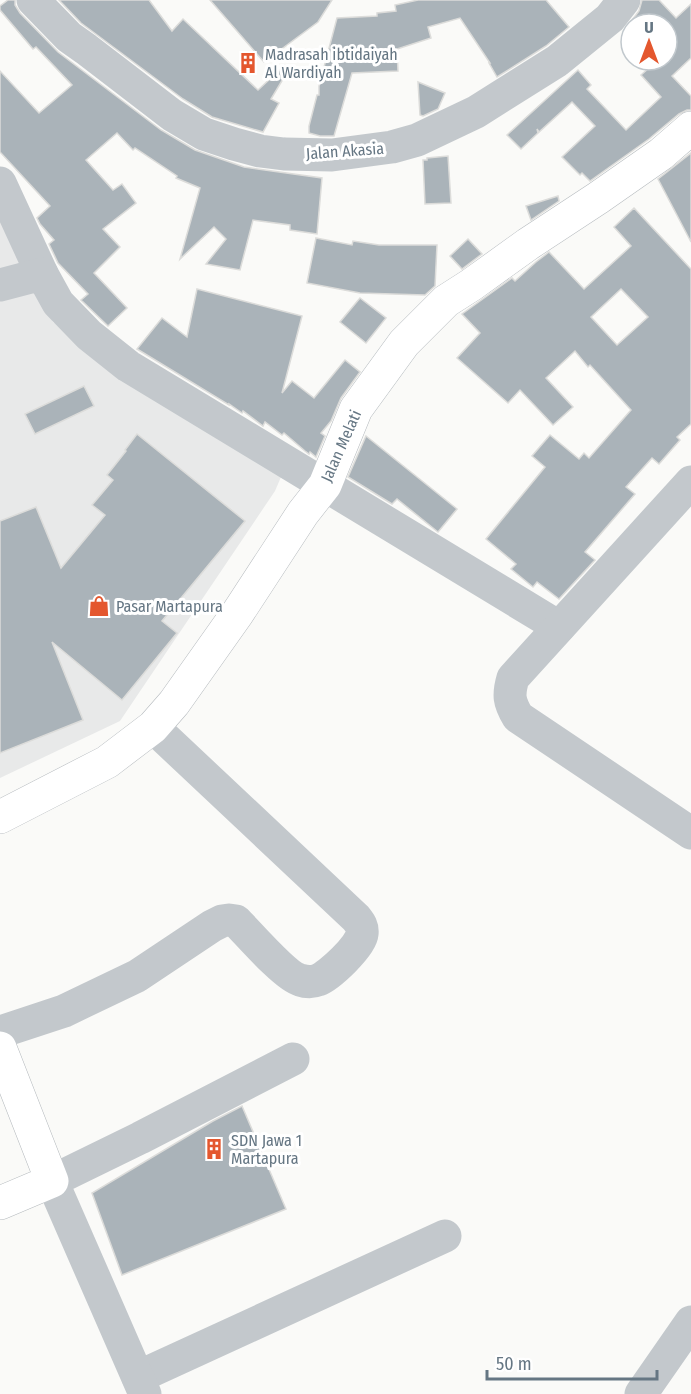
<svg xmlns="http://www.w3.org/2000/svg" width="691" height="1394" font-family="'Fira Sans Condensed',sans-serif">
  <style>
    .built { fill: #e8e9e9 }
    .building { fill: #aab3b9; stroke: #dcdcda; stroke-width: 1.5; fill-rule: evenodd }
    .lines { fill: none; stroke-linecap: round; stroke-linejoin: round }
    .major-casing { stroke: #b5babe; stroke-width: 34 }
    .minor { stroke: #c3c8cc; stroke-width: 33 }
    .major { stroke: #fff; stroke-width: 33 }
    .labels { text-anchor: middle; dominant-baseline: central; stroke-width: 6; stroke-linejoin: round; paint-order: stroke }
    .poi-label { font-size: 16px; fill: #657683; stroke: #fff; text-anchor: start }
    .street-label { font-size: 16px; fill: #657683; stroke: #fff }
  </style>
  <rect width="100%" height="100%" fill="#fafaf8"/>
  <!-- built -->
  <path class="built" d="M0,211l53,111 231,148 -9,21 -155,230 -120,57z"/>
  <!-- building -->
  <g class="building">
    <path d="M8,0h7v5l5,8 38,39 103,78 34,20 49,17 78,11 -5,56 -27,-4v-5l-37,-5 -13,50 -34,-6 20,-25 -12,-12 -34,32 20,-71 -24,-10 1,-2 -42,-28 -2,2 -16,-17 -31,27 27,30 9,-6 14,19 -33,26 17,18 -26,26 33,35 -19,18 -27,-26 7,-6 -30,-31 -9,-19 5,-4 -14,-16 -3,-6 13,-12 -50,-54v-81l39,42 33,-28 -36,-38 -3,2 -33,-39v-4z"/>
    <path d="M59,0h90l23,31 11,-12 75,71 27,-25 4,4 -18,30 8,4 -16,29 -51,-15 -29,-18 -102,-76z"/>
    <path d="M210,0h122l-14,22 -54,40z"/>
    <path d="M418,0h128l23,27 -23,19 -49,31 -8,-14h1l-30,-45 -32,9 3,11 -34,11 1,22 -46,2 -18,63h-14l-11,-3v-7l8,-31h2v-9l18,-68 40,-2v-3l19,-2 -1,-6z"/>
    <path d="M642,0h17l17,18 15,-14v54l-19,18 19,20v14h-4l-8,4 -30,25 -59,42 -8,-8 -2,2 -18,-18 33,-31 -23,-24 -33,30 -2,-3 1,4 -17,16 -14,-14 71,-65 13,15 -4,4 39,41 35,-33 -20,-22 17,-15h9v-36h-29l-5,-5 6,-8z"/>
    <path d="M418,82l27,11 -7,16 -15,7 -3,-1z"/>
    <path d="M691,153v89l-33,-63z"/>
    <path d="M448,156l3,47 -26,1 -2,-44h4v-2z"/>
    <path d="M558,196l1,5 -28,19 -5,-14z"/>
    <path d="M634,208l57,61v155l-14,13 3,3 -21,24 -7,-6 -26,29 9,7 -50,58 10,8 -36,39 -22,-17 -4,5 -22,-18 5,-5 -30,-25 59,-72 -13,-11 18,-21 29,24 5,-6 5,5 42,-48 -41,-45 -2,2 -13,-16 -29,27 27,29 -20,18 -33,-35 -12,13 -51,-45 23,-25 -18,-19 50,-36 3,3 21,-19 13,-10 35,37 47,-43 -17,-19zM621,289l27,28 -31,28 -26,-28z"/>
    <path d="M316,238l36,7 1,-4 26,4h58l-2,41 -10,9 -65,-2 -53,-10z"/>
    <path d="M468,239l14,15 -20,15 -12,-13z"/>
    <path d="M197,289l105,27 -20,77 10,-12 22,17 31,-38 15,12 -19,26 -10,23 -10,12 4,3 -9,21 -6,-5 -1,2 -4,-3 -21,-18 -2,2 -17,-13 -2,4 -20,-15 -1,2 -13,-9v1l-92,-56 25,-31 25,19z"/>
    <path d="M360,298l26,20 -20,25 -26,-21z"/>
    <path d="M84,386l10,20 -59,28 -10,-20z"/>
    <path d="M137,434l108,87 -83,100 15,12 -55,67 -70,-58 31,78 -83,33v-232l36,-14 25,61 44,-53 -13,-10 21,-25 -6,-5 19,-24 -1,-1z"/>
    <path d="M366,436l91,73 -19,23 -41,-33 -5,5 -44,-27z"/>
    <path d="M242,1106l44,103 -164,66 -30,-82 121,-72z"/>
  </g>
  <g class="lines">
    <defs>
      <g id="major">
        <path d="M0,817l107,-55 46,-35 21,-24 63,-89 66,-101 22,-28 31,-76 48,-66 42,-42 25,-16 57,-41 70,-46 63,-44 30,-26"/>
        <path d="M0,1048l52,133 -52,22"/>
      </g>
    </defs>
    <!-- major casing -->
    <use href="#major" class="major-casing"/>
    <!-- minor -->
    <g class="minor">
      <path d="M33,0l36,37 17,12 86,66 32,19 30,10 26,7 24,3 48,1 60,-8 25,-7 59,-28 81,-51 53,-43 14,-18"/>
      <path d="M0,183l42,91"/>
      <path d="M0,285l42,-11 16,29 31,32 39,31 431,261"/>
      <path d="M691,482l-178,196c-5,17 -4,24 5,39l173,116"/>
      <path d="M0,1032l64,-21 73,-35 75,-50 10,-5 7,-1 7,1c13,13 49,55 64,59 6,2 13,2 18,0 11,-4 43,-34 44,-46 1,-7 -2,-11 -6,-16l-203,-191"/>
      <path d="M138,1377l307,-141"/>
      <path d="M145,1394l-93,-213 88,-43 153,-79"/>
      <path d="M641,1394l50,-72"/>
    </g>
    <!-- major -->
    <use href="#major" class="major"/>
  </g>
  <!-- icons -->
  <defs>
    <symbol id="building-bare" viewBox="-9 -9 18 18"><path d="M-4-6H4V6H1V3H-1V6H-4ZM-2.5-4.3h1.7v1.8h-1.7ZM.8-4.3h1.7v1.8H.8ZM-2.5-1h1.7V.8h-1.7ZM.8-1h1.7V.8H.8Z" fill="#e4572e" stroke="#fff" stroke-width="2.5" paint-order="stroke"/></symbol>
    <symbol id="shop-bare" viewBox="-9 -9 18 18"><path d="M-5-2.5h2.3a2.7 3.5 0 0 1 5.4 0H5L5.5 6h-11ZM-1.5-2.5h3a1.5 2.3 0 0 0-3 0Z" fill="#e4572e" stroke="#fff" stroke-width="2.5" paint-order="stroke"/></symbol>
  </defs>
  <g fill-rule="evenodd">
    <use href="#building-bare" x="233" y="48" width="30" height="30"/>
    <use href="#shop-bare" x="84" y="591" width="30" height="30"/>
    <use href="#building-bare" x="199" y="1134" width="30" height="30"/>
  </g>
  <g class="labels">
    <!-- poi labels -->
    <g class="poi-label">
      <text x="265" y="54">Madrasah ibtidaiyah<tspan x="265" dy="18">Al Wardiyah</tspan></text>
      <text x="116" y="606">Pasar Martapura</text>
      <text x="231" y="1140">SDN Jawa 1<tspan x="231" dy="18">Martapura</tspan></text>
    </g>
    <!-- street labels -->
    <g class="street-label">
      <text transform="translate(345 151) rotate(-4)">Jalan Akasia</text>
      <text transform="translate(341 446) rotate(-66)">Jalan Melati</text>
    </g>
  </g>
  <!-- north arrow -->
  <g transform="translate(649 42)"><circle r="28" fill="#ffffff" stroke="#c1c8cd" stroke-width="1.5"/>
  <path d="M0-4.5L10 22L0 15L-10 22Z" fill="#e4572e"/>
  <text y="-9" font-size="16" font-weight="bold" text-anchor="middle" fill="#657683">U</text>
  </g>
  <!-- scale -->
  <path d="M487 1370v9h170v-9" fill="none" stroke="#657683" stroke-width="3"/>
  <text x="496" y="1370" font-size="18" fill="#657683" stroke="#ffffff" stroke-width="4.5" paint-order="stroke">50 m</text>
</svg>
